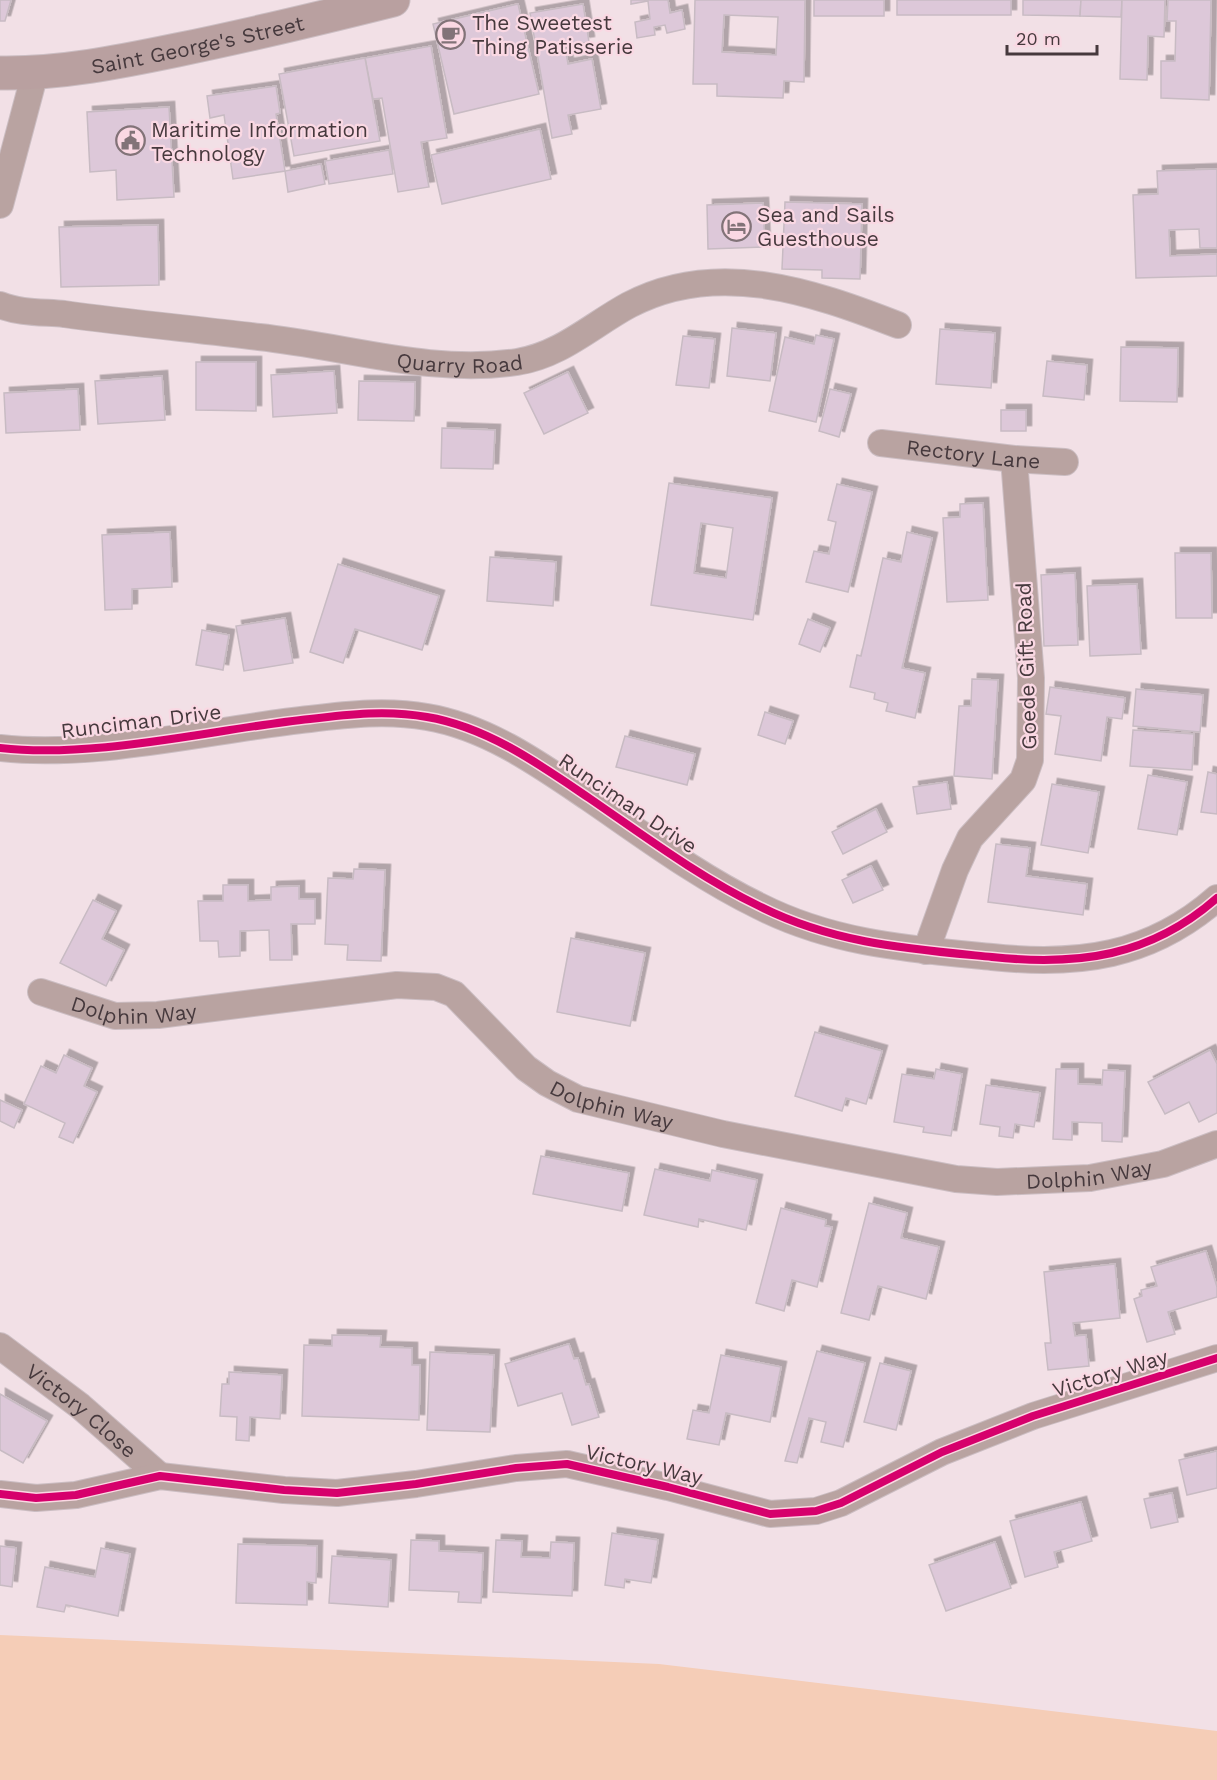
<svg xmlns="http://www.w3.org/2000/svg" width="1217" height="1780" font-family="'Work Sans',sans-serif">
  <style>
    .green { fill: #f5cdb7 }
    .building { fill: #ddc8d9; stroke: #c8bbc3; stroke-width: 1.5; fill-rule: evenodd; filter: url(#shadow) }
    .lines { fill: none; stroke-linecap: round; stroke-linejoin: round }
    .street-casing { stroke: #cbbdc2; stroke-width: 28 }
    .secondary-casing { stroke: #cbbdc2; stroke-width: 35 }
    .street { stroke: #b9a3a1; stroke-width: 26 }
    .secondary { stroke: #b9a0a0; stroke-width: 33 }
    .cycleway-casing { stroke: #fad8e3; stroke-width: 11 }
    .cycleway { stroke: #d6006c; stroke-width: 8 }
    .labels { text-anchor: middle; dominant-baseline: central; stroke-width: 4.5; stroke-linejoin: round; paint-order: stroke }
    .poi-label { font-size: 21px; fill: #46393d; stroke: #fad8e3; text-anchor: start }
    .street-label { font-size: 21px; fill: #46393d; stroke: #fad8e3 }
  </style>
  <defs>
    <filter id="shadow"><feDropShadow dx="5.5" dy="-5.5" stdDeviation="0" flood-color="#0004"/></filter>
  </defs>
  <rect width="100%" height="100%" fill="#f2e0e6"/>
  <!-- green -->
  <path class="green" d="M0,1635l659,29 558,67v49h-1217z"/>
  <!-- building -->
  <g class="building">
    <path d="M0,0h11l-6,21h-5z"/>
    <path d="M631,0h37l2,13 12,-3 3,19 -18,4 -2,-8 -11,2 1,8 -18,3 -2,-16 15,-3 -2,-18 -17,3z"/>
    <path d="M695,0h110l-1,82 -20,-1 -1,17 -66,-2v-12h-24zM724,15l54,2 -2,38 -54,-3z"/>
    <rect x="814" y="0" width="70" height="16"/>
    <rect x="897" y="0" width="114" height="15"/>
    <path d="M1023,0h58l-1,16 -57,-1z"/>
    <path d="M1081,0h41l-1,17 -41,-1z"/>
    <path d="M1122,0h43l-1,37 -16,-1 -1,44 -27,-1z"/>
    <path d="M1168,0h43l-2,100 -48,-2v-37h14l1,-40h-9z"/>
    <path d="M518,4l21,90 -85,20 -21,-90z"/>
    <path d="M583,4l6,38 -24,4 3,18 24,-5 9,50 -33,6 4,19 -20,4 -22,-125z"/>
    <path d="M431,46l16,92 -26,4 8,45 -31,5 -16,-94 -9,1 -8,-41z"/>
    <path d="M365,58l15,83 -86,15 -15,-82z"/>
    <path d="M276,86l4,27 -4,1 9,57 -52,8 -9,-64 -14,3 -3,-22z"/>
    <path d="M169,107l5,90 -57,3 -1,-30 -26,2 -3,-60z"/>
    <path d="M540,129l11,50 -109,25 -11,-49z"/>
    <path d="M389,150l4,24 -64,10 -4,-23z"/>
    <path d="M321,164l4,20 -37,8 -3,-21z"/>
    <path d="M1217,169v79h-17l-1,-19 -30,1 1,26 47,-2v22l-81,2 -3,-83 25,-1 -1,-23z"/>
    <path d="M785,202l77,2 -2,75 -38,-1v-8l-40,-1z"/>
    <path d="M763,203l2,44 -57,2 -1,-44z"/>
    <path d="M158,225l1,60 -98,2 -2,-60z"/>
    <path d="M732,328l44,5 -6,48 -43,-5z"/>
    <path d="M940,329l55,4 -4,55 -55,-4z"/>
    <path d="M816,335l18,4 -18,83 -47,-11 16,-74 29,7z"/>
    <path d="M683,336l32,3 -6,49 -33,-3z"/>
    <path d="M1121,347l57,1 -1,54 -57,-1z"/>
    <path d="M1047,361l40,4 -3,35 -41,-4z"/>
    <path d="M196,362h60v49l-60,-1z"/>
    <path d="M334,371l3,42 -64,4 -2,-42z"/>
    <path d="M568,372l20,41 -44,21 -20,-41z"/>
    <path d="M162,376l3,44 -67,4 -3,-43z"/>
    <path d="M359,381l56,1 -1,39 -56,-1z"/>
    <path d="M78,389l2,41 -74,3 -2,-40z"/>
    <path d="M830,389l21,5 -12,43 -20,-6z"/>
    <rect x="1001" y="410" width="25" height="21"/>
    <path d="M442,428l53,2 -2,39 -52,-1z"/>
    <path d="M669,483l103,15 -19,122 -102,-15zM701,523l32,5 -7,50 -32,-5z"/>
    <path d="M837,484l35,8 -24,100 -42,-10 8,-31 15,3 7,-32 -8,-2z"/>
    <path d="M983,503l5,97 -41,2 -4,-84 17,-1v-13z"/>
    <path d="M170,532l2,55 -40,2v20l-27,1 -3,-75z"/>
    <path d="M907,532l25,6 -30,130 23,5 -10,45 -29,-7 2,-8 -14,-4 1,-6 -25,-6 7,-32 4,1 22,-98 18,4z"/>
    <path d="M1175,553h36l1,65h-36z"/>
    <path d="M490,557l66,5 -3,44 -66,-5z"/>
    <path d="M338,564l101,32 -17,54 -67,-21 -12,34 -33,-11z"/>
    <path d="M1075,573l3,72 -34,1 -3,-71z"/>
    <path d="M1137,584l4,70 -51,2 -3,-70z"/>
    <path d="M285,618l8,45 -49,8 -8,-45z"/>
    <path d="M808,619l22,9 -10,24 -21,-8z"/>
    <path d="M202,630l27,5 -6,35 -27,-5z"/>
    <path d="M972,679l26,1 -6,99 -38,-3 5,-70h12z"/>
    <path d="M1050,687l75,11 -3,21 -15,-2 -6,44 -46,-7 6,-38 -15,-2z"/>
    <path d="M1136,689l67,6 -3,37 -67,-6z"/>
    <path d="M765,712l28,9 -8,23 -27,-9z"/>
    <path d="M1133,730l61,4 -2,36 -62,-4z"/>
    <path d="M625,736l70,18 -8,31 -71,-18z"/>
    <path d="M1208,772l9,2v40l-16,-2z"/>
    <path d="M1148,775l39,7 -10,53 -39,-6z"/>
    <path d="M947,782l4,27 -34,5 -4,-27z"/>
    <path d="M1052,784l47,8 -11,61 -47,-8z"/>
    <path d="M876,809l11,23 -44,22 -11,-22z"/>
    <path d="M996,844l34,4 -4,28 61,8 -4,31 -95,-13z"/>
    <path d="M871,866l12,24 -30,13 -11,-23z"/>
    <path d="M354,869l31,1 -4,91 -34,-1 1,-15 -23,-1 3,-66 25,1z"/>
    <path d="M223,885h25v16l23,-1v-13l28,-1v13h16v25h-24l1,36h-22l-1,-30 -29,1v25l-21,1 -1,-16h-18l-2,-40h25z"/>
    <path d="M93,900l23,11 -14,28 22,11 -18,36 -46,-23z"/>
    <path d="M571,938l74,15 -15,73 -73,-14z"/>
    <path d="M815,1032l67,19 -16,53 -20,-6 -4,13 -47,-15z"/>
    <path d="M1210,1050l7,14v49l-18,9 -10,-20 -24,12 -17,-32z"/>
    <path d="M64,1055l28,13 -8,18 13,6 -24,51 -14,-6 6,-14 -41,-19 17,-38 15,7z"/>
    <path d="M936,1069l26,5 -11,62 -28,-4 1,-5 -30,-5 8,-48 32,5z"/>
    <path d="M1056,1069h22v15l24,1 1,-15 22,1 -3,71 -20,-1v-18l-30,-1v18l-19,-1z"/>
    <path d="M986,1085l54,8 -6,34 -19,-3 -2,14 -14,-2 1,-9 -20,-3z"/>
    <path d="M0,1100l22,10 -8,18 -14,-7z"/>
    <path d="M541,1156l88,17 -7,38 -89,-17z"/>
    <path d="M655,1169l55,12 2,-11 45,10 -11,50 -47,-11 -1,8 -54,-12z"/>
    <path d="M869,1203l38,10 -6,25 38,9 -13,52 -48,-13 -9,34 -28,-7z"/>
    <path d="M781,1208l45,12 -1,6 7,1 -15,60 -25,-7 -8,31 -28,-8z"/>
    <path d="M1206,1251l11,36v10l-49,15 7,22 -28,8 -13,-43 8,-3 -1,-6 16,-4 -6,-19z"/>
    <path d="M1115,1264l5,54 -47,5 2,13 11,-1 3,31 -41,4 -3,-27h6l-7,-71z"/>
    <path d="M332,1335l49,1 -1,11 32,1v17h8l-1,55 -117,-4 2,-71 28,1z"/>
    <path d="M569,1344l5,15 4,-1 8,27 3,-1 10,33 -27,8 -10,-32 -44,13 -13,-42z"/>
    <path d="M817,1351l48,12 -22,84 -22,-5 5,-20 -17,-4 -12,45 -12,-2z"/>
    <path d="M430,1352l64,3 -4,77 -63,-2z"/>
    <path d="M721,1355l60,12 -11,55 -44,-9 -7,32 -32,-6 6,-29 16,3z"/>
    <path d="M880,1363l31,8 -15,59 -32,-8z"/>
    <path d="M229,1372l53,3 -2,44 -30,-2 -1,24 -13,-1 1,-23 -17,-1 2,-32h7z"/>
    <path d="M0,1394l47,27 -24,42 -23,-13z"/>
    <path d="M1217,1451v37l-30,7 -8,-35z"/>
    <path d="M1172,1493l6,29 -27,6 -7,-29z"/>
    <path d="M1081,1502l11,39 -38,11 4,15 -33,10 -15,-56z"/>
    <path d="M612,1533l46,7 -7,43 -26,-4 -1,9 -19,-3z"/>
    <path d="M411,1540l28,1v10l44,2 -2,50 -23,-1 1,-10 -50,-2z"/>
    <path d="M496,1540l26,1 -1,16 29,1 1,-16 23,1 -2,53 -79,-4z"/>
    <path d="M995,1542l16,46 -65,23 -17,-46z"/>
    <path d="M238,1544l79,2 -1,37 -9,-1v23l-71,-2z"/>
    <path d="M0,1546l16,2 -4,39 -12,-2z"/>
    <path d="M101,1548l29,6 -12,62 -52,-11 -2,7 -27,-5 8,-40 50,10z"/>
    <path d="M332,1556l59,4 -3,47 -59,-4z"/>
  </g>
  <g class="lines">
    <defs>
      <g id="street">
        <path d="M0,205l35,-132"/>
        <path id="s1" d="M0,305c19,8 44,7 64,9 65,9 130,15 195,23 86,9 172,38 258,25 44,-7 75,-37 112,-57 87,-46 182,-14 269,20"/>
        <path id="s2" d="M881,443l133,16 51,3"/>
        <path d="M0,748c97,11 213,-19 310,-29 40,-5 78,-9 117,-2 60,10 112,47 162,81 54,37 110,79 170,108 75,38 151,43 233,51 86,9 158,0 225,-59"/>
        <path d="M926,951l29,-81 15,-32 53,-58 7,-20 1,-82 -17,-219"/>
        <path id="s3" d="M41,992l74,24 43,-1 239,-30 39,2 18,7 72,74 21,15 31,16 145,35 233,45 41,3 93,-4 73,-14 54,-20"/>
        <path id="s4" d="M0,1346l80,60 80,70"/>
        <path d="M0,1494l36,4 40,-3 84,-19 124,14 53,3 79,-9 100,-16 51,-4 101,23 102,27 46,-3 25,-8 101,-51 91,-36 184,-58"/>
      </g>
      <g id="secondary">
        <path id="s5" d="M0,73c60,1 119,-11 177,-23 73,-15 144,-32 216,-50"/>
      </g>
    </defs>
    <!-- street casing -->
    <use href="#street" class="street-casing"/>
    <!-- secondary casing -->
    <use href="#secondary" class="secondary-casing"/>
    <!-- street -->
    <use href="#street" class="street"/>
    <!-- secondary -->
    <use href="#secondary" class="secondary"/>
    <defs>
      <g id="cycleway">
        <path d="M0,748c97,11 213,-19 310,-29 40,-5 78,-9 117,-2 60,10 112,47 162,81 54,37 110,79 170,108 75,38 151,43 233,51 86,9 158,0 225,-59"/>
        <path d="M0,1494l36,4 40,-3 84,-19 124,14 53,3 79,-9 100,-16 51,-4 101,23 102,27 46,-3 25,-8 101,-51 91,-36 184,-58"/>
      </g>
    </defs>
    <!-- cycleway casing -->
    <use href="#cycleway" class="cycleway-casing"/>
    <!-- cycleway -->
    <use href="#cycleway" class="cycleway"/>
  </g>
  <!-- icons -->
  <defs>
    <symbol id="cafe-ring" viewBox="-11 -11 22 22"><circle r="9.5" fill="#fad8e3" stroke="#827378" stroke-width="1.5"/><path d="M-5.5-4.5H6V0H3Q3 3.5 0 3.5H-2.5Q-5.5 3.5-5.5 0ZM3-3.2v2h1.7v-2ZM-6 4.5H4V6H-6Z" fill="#827378"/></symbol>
    <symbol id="civic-ring" viewBox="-11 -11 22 22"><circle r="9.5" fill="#fad8e3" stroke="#827378" stroke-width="1.5"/><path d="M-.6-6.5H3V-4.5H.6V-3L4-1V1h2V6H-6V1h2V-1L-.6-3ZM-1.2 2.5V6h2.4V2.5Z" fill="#827378"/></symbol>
    <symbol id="hotel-ring" viewBox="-11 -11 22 22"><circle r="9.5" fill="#fad8e3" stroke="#827378" stroke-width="1.5"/><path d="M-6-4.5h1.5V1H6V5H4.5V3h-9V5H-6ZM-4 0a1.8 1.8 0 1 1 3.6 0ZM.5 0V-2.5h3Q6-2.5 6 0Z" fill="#827378"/></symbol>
  </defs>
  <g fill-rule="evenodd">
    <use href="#cafe-ring" x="434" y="18" width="33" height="33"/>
    <use href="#civic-ring" x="114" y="124" width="33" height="33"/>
    <use href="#hotel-ring" x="720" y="210" width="33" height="33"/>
  </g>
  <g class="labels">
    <!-- poi labels -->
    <g class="poi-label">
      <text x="472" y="22">The Sweetest<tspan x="472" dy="24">Thing Patisserie</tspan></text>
      <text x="151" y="129">Maritime Information<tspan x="151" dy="24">Technology</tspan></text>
      <text x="757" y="214">Sea and Sails<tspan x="757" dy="24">Guesthouse</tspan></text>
    </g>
    <!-- street labels -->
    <g class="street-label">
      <text stroke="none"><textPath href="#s5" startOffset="200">Saint George's Street</textPath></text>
      <text stroke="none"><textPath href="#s1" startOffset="464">Quarry Road</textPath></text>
      <text stroke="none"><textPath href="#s2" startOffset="93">Rectory Lane</textPath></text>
      <text transform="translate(1026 666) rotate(-92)">Goede Gift Road</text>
      <text transform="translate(141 721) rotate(-7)">Runciman Drive</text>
      <text transform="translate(628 803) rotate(34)">Runciman Drive</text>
      <text stroke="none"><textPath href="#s3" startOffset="96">Dolphin Way</textPath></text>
      <text stroke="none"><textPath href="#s3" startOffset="618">Dolphin Way</textPath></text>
      <text stroke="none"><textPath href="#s3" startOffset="1104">Dolphin Way</textPath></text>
      <text transform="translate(1110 1373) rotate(-17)">Victory Way</text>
      <text stroke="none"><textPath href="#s4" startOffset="104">Victory Close</textPath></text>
      <text transform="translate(644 1464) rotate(13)">Victory Way</text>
    </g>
  </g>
  <!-- scale -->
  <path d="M1007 45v9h90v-9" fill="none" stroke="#46393d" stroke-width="3"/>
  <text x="1016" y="45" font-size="18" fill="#46393d" stroke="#fad8e3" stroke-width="4.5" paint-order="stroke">20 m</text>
</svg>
